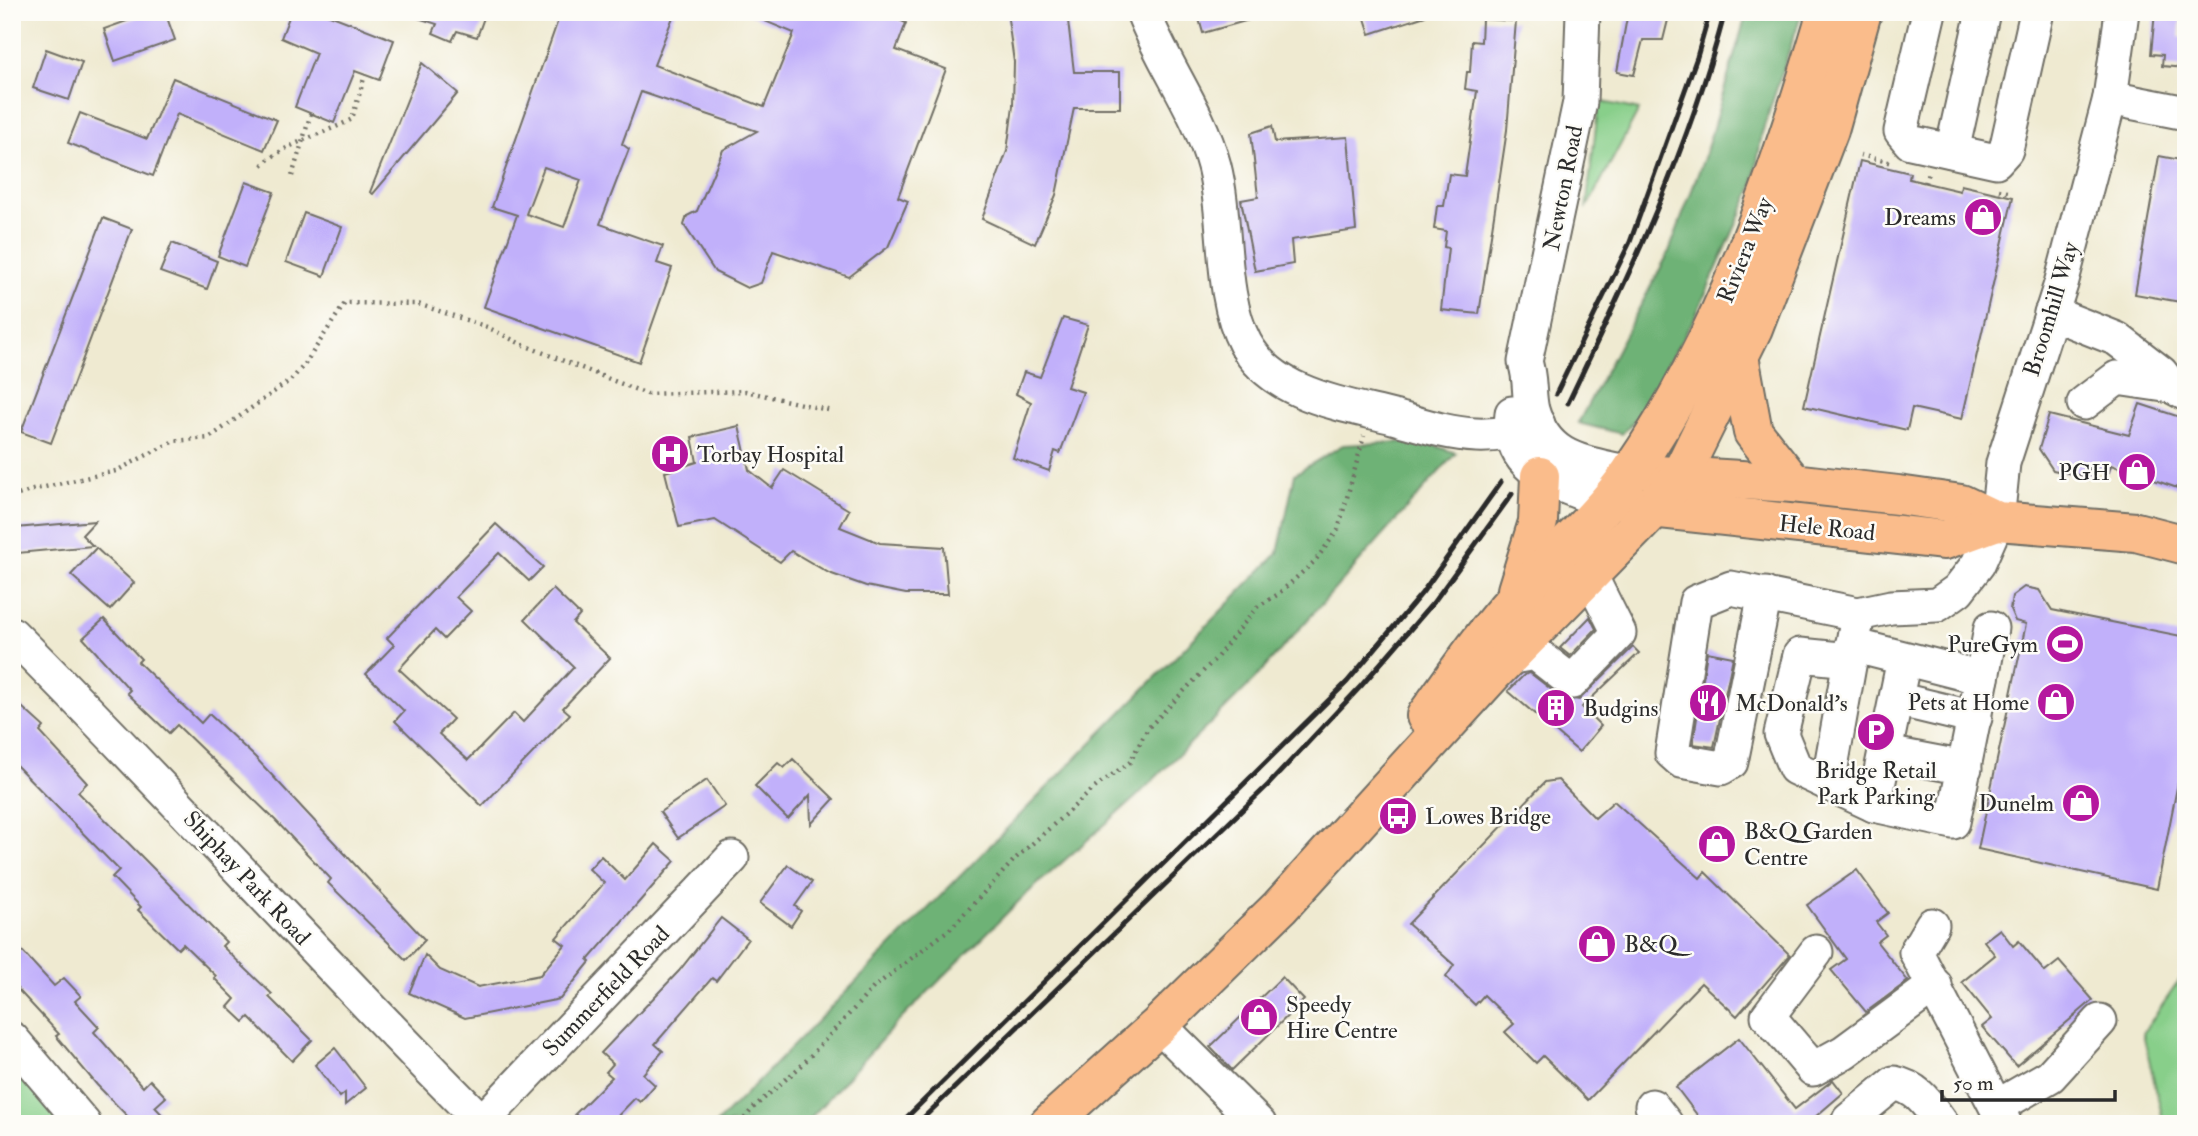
<svg xmlns="http://www.w3.org/2000/svg" width="2198" height="1136" font-family="'IM FELL Double Pica',serif">
  <style>
    .green { fill: #88cf8a; stroke: #5a7d5a; stroke-width: 2 }
    .forest { fill: #6eb276; stroke: #4c6e50; stroke-width: 2 }
    .building { fill: #c1b0fa; fill-rule: evenodd }
    .lines { fill: none; stroke-linecap: round; stroke-linejoin: round }
    .minor-casing { stroke: #706e65; stroke-width: 37 }
    .major-casing { stroke: #706e65; stroke-width: 42 }
    .path { stroke: #706e65; stroke-width: 4.5; stroke-dasharray: 2 5; stroke-linecap: butt }
    .minor { stroke: #fff; stroke-width: 33 }
    .major { stroke: #fabc8b; stroke-width: 38 }
    .rail { stroke: #2b2b2b; stroke-width: 5 }
    .labels { text-anchor: middle; dominant-baseline: central; stroke-width: 5; stroke-linejoin: round; paint-order: stroke }
    .street-label { font-size: 23px; fill: #2b2b2b; stroke: #fdfcf7 }
    .poi-label { font-size: 23px; fill: #2b2b2b; stroke: #fdfcf7; text-anchor: start }
  </style>
  <rect width="100%" height="100%" fill="#fdfcf7"/>
  <filter id="ink" filterUnits="userSpaceOnUse"><feTurbulence type="fractalNoise" baseFrequency=".0143" numOctaves="2"/><feDisplacementMap in="SourceGraphic" scale="14" xChannelSelector="R" yChannelSelector="G"/><feConvolveMatrix kernelMatrix="1 2 1 2 8 2 1 2 1" color-interpolation-filters="sRGB"/></filter>
  <filter id="wash" filterUnits="userSpaceOnUse"><feTurbulence type="fractalNoise" baseFrequency=".00686" numOctaves="4" result="noise"/><feDisplacementMap in="SourceGraphic" scale="28" xChannelSelector="R" yChannelSelector="G"/><feGaussianBlur stdDeviation="1.57" result="paint"/><feColorMatrix in="noise" values="0 0 0 0 0 0 0 0 0 0 0 0 0 0 0 0 0 1.4 0 .05"/><feComposite in="paint" operator="in"/></filter>
  <g filter="url(#wash)">
    <rect width="100%" height="100%" fill="#efead1"/>
    <!-- green -->
    <g class="green">
      <path d="M1599,101l40,9 -53,99z"/>
      <path d="M2186,971v153h-22l-21,-91z"/>
      <path d="M12,1058l58,66h-58z"/>
    </g>
    <!-- forest -->
    <g class="forest">
      <path d="M1747,12h55l-40,121 -9,54 -58,130 -60,103 -13,14 -44,-11 90,-169 37,-99z"/>
      <path d="M1422,441l34,12 -203,228 -117,116 -114,101 -128,128 -89,98h-89l562,-571 17,-79 48,-29z"/>
    </g>
    <g id="blocks">
      <!-- building -->
      <g class="building">
        <path d="M152,12h13l10,28 -60,21 -11,-32z"/>
        <path d="M291,12h31l72,28 -15,40 -24,-9 -21,52 -39,-16 21,-54 -35,-15z"/>
        <path d="M413,12h73l-9,25 -20,-6 -5,10 -19,-8 4,-9 -25,-8z"/>
        <path d="M561,12h114l-21,53 110,42 30,-74 -51,-21h155l-1,7 9,4 -10,27 50,19 -48,128 10,4 -20,46 -39,30 -76,-26 -12,32 -14,5 -32,-16 -31,-47 3,-9 10,-5 26,-61 34,-19 -116,-39 -19,52 7,5 -29,75 63,22 -6,17 15,5 -33,94 -155,-55 33,-92 -25,-8zM544,167l37,13 -17,47 -38,-13z"/>
        <path d="M1007,12h60l7,60h46v36h-46l-18,87 -21,49 -53,-25 25,-68 6,-45 1,-44z"/>
        <path d="M1197,12h58l1,6 -53,15z"/>
        <path d="M1363,12h61l1,4 -55,18z"/>
        <path d="M1628,12h42l-7,28h-20l-9,35 -17,-3z"/>
        <path d="M2155,12h26l-2,25 7,1v30l-24,-2 1,-11 -12,-1z"/>
        <path d="M1482,19l34,2 -9,109 -28,184 -38,-4 7,-62 -4,-1 2,-16 -12,-2 3,-23h7l5,-32 16,2 12,-85 -12,-2 2,-17h3l2,-31 9,1z"/>
        <path d="M46,49l36,13 -13,38 -36,-12z"/>
        <path d="M422,63l36,30 -85,101 -3,-2z"/>
        <path d="M173,78l104,42 -13,30 -87,-36 -24,62 -85,-33 12,-30 67,26z"/>
        <path d="M1272,126l3,16 73,-5 8,93 -65,10 2,24 -38,7 -14,-71 17,-3 -7,-64z"/>
        <path d="M2159,156l27,5v142l-51,-9z"/>
        <path d="M1860,161l50,12 -1,6 51,12 1,-6 52,12 -51,222 -50,-11 -5,22 -103,-24z"/>
        <path d="M246,182l28,10 -29,75 -27,-11z"/>
        <path d="M304,213l38,14 -18,49 -38,-14z"/>
        <path d="M103,218l29,11 -81,214 -30,-11z"/>
        <path d="M172,243l45,18 -10,28 -47,-17z"/>
        <path d="M1063,318l25,7 -21,62 16,5 -23,61 -5,-2 -6,20 -36,-13 18,-56 -15,-8 8,-22 16,5z"/>
        <path d="M2140,404l46,15v72l-75,-26 -2,7 -19,-4 -2,9 -35,-7 -14,-21 10,-34 80,20z"/>
        <path d="M739,426l10,44 23,18 12,-18 65,40 -9,17 40,16 64,4 4,47h-42l-40,-8 -37,-13 -38,-22 -11,11 -65,-42 -36,7 -14,-55 32,-10 -5,-25z"/>
        <path d="M95,521l-13,14 11,11 -75,7 -2,-25z"/>
        <path d="M496,524l47,43 -14,14 -30,-28 -43,44 15,14 -27,28 -9,-9 -36,39 54,50 -14,15 29,26 46,-47 9,9 51,-55 -49,-48 28,-30 27,26 -7,8 37,35 -47,50 7,6 -88,92 -87,-85 9,-10 -38,-37 28,-29 -7,-7z"/>
        <path d="M96,548l38,35 -24,27 -39,-35z"/>
        <path d="M2024,587l15,3 13,20 134,27v120h-3l-26,132 -179,-40 48,-225 -11,-3 -5,-12 2,-13z"/>
        <path d="M1590,617l6,12 -26,27 -10,-8z"/>
        <path d="M104,619l37,40 -3,3 63,61 8,-9 46,43 170,183 -19,20 -78,-77 3,-4 -55,-58 -99,-96 -8,8 -42,-40 3,-3 -47,-52z"/>
        <path d="M1633,647l6,6 -57,54 19,19 -22,26 -71,-61 16,-16 6,-2 31,24 18,3z"/>
        <path d="M1707,652l26,5 -19,90 -21,-3z"/>
        <path d="M12,698l32,29 -4,5 47,51 -9,9 148,150 -4,4 50,48 -3,3 43,43 -20,21 -43,-44 -5,5 -16,-15 7,-8 -21,-21 2,-2 -33,-32 -5,5 -40,-39 3,-3 -29,-30 7,-7 -107,-109z"/>
        <path d="M793,759l41,40 -23,25 -1,-29 -22,24 -33,-33 23,-23 6,5z"/>
        <path d="M707,780l18,26 -47,32 -18,-26z"/>
        <path d="M1558,780l37,38 19,-17 86,77 5,-6 85,83 -53,61 -36,-33 -113,117 -45,-44 -7,7 -31,-31 9,-8 -30,-29 -9,10 -29,-28 8,-12 -46,-41 137,-142z"/>
        <path d="M656,844l19,17 -87,99 2,2 -30,37 -95,19 -56,-25 16,-38 15,15 38,17 62,-12 25,-30 -9,-7 48,-55 -15,-14 12,-13 24,24z"/>
        <path d="M788,865l24,17 -17,24 6,5 -10,15 -31,-23z"/>
        <path d="M1857,870l31,43 -12,9 10,13 -9,7 31,39 -42,31 -35,-42 15,-11 -39,-54z"/>
        <path d="M721,918l27,21 -32,42 -4,-3 -57,66 8,7 -20,23 12,11 -15,17 -5,-4 -25,26h-26l-9,-10 37,-37 -6,-5 7,-8 -12,-11 78,-82z"/>
        <path d="M2000,929l13,17 6,-5 26,31 14,-11 34,39 -77,66 -34,-39 10,-8 -30,-37 33,-27 -11,-14z"/>
        <path d="M12,940l42,46 10,-8 17,18 -6,5 24,26 -5,5 49,55 7,-7 16,17 -11,10 16,17h-36l-38,-39 -41,-49 3,-2 -47,-51z"/>
        <path d="M1282,977l22,23 -72,70 -22,-23z"/>
        <path d="M1739,1038l56,71 38,-29 10,13 -36,31h-103l-28,-37z"/>
        <path d="M335,1048l31,40 -21,17v-12l-5,4 -25,-32z"/>
      </g>
    </g>
  </g>
  <g filter="url(#ink)">
    <use href="#blocks" fill-opacity="0" stroke="#706e65" stroke-width="2"/>
    <g class="lines">
      <defs>
        <g id="minor">
          <path d="M1143,12c21,54 56,98 71,154 14,55 5,128 31,177 28,52 97,61 148,74 26,7 55,17 83,18 22,1 41,-3 62,-11"/>
          <path d="M1583,12l-3,90 -55,260c6,16 3,32 7,48 15,52 53,52 98,63"/>
          <path d="M1929,12l-28,119 9,11 86,19 10,-11 31,-138"/>
          <path d="M2110,98l76,15"/>
          <path d="M1952,151l31,-139"/>
          <path d="M2051,313l66,26 44,34 10,13 15,8"/>
          <path d="M2084,403l33,-25 54,8"/>
          <path d="M1512,413c-6,61 49,71 95,90"/>
          <path d="M1765,594l-34,168 -10,6 -40,-7 -9,-8 24,-151 35,-14 127,26 33,-7 46,-2 21,-15 20,-26 19,-43 6,-58 58,-179 49,-186 12,-86"/>
          <path d="M12,634c160,159 310,328 470,488"/>
          <path d="M1852,645l130,33 -29,144 -79,-17 -79,-37 -14,-34 19,-79 50,5 8,-46"/>
          <path d="M1507,658l28,-5 37,29 47,-49 -30,-60"/>
          <path d="M1982,678l9,-50"/>
          <path d="M1896,699l79,19"/>
          <path d="M1886,753l79,15"/>
          <path d="M1828,784l22,-124"/>
          <path d="M1874,805l30,-146"/>
          <path d="M1932,925l-16,27 89,172"/>
          <path d="M1816,952l-48,64 45,53 31,-17 91,-67"/>
          <path d="M1159,1025l100,99"/>
          <path d="M12,1039l72,85"/>
          <path d="M1652,1106l14,18"/>
          <path d="M1998,1106l52,-30 50,-55"/>
          <path d="M1849,1120l45,-37c25,5 34,22 48,41"/>
          <path d="M480,1124l252,-266"/>
        </g>
        <g id="major">
          <path d="M1739,356l14,76 40,51"/>
          <path d="M1657,475l136,8 105,12 63,9 36,17 139,11 50,13"/>
          <path d="M1633,506l312,34 52,-19"/>
          <path d="M1517,590l21,-68 2,-46"/>
          <path d="M1426,716c29,-40 57,-82 90,-118 37,-42 82,-79 114,-125 95,-137 150,-302 197,-461"/>
          <path d="M1049,1124l110,-99 121,-118 213,-234 162,-165 25,-32 73,-148 76,-198 33,-118"/>
        </g>
      </defs>
      <!-- minor casing -->
      <use href="#minor" class="minor-casing"/>
      <!-- major casing -->
      <use href="#major" class="major-casing"/>
      <!-- path -->
      <g class="path">
        <path d="M1860,155l32,8"/>
        <path d="M262,165c25,-23 61,-30 90,-46l13,-44"/>
        <path d="M292,176l19,-63"/>
        <path d="M1925,183l3,-10"/>
        <path d="M1999,190l13,3"/>
        <path d="M12,497l24,-8 80,-18 58,-30 35,-3 83,-59 13,-15 40,-61 73,1 69,23 34,17 126,50 98,-3 87,20"/>
        <path d="M740,1124l13,-16 48,-42 73,-79 77,-59 65,-70 82,-73 32,-23 18,-34 69,-71 40,-50 20,-12 38,-34 23,-31 26,-94"/>
      </g>
      <!-- minor -->
      <use href="#minor" class="minor"/>
      <!-- major -->
      <use href="#major" class="major"/>
      <!-- rail -->
      <g class="rail">
        <path d="M1556,394l74,-152 67,-185 13,-45"/>
        <path d="M1568,403c61,-127 121,-254 157,-391"/>
        <path d="M900,1124l447,-442 75,-89 79,-111"/>
        <path d="M917,1124l351,-339 93,-99 72,-83 79,-109"/>
      </g>
    </g>
  </g>
  <!-- icons -->
  <defs>
    <symbol id="shop-disc" viewBox="-11 -11 22 22"><circle r="9.5" fill="#b5179e" stroke="#fdfcf7"/><path d="M-5-2.5h2.3a2.7 3.5 0 0 1 5.4 0H5L5.5 6h-11ZM-1.5-2.5h3a1.5 2.3 0 0 0-3 0Z" fill="#fff"/></symbol>
    <symbol id="hospital-disc" viewBox="-11 -11 22 22"><circle r="9.5" fill="#b5179e" stroke="#fdfcf7"/><path d="M-5-5h3v3.5h4V-5h3V5h-3V1.5h-4V5h-3Z" fill="#fff"/></symbol>
    <symbol id="stadium-disc" viewBox="-11 -11 22 22"><circle r="9.5" fill="#b5179e" stroke="#fdfcf7"/><path d="M0-5a6.5 5 0 1 0 0 10a6.5 5 0 1 0 0-10ZM-3.5-1.8h7v3.6h-7Z" fill="#fff"/></symbol>
    <symbol id="restaurant-disc" viewBox="-11 -11 22 22"><circle r="9.5" fill="#b5179e" stroke="#fdfcf7"/><path d="M-5-6h1v4h1v-4h1v4h1v-4h1v5L-1.5 .5V6h-2V.5L-5-1ZM5-6V6H3V1.5H1.5Q1.5-4 5-6Z" fill="#fff"/></symbol>
    <symbol id="building-disc" viewBox="-11 -11 22 22"><circle r="9.5" fill="#b5179e" stroke="#fdfcf7"/><path d="M-4-6H4V6H1V3H-1V6H-4ZM-2.5-4.3h1.7v1.8h-1.7ZM.8-4.3h1.7v1.8H.8ZM-2.5-1h1.7V.8h-1.7ZM.8-1h1.7V.8H.8Z" fill="#fff"/></symbol>
    <symbol id="parking-disc" viewBox="-11 -11 22 22"><circle r="9.5" fill="#b5179e" stroke="#fdfcf7"/><path d="M-3.5-5.5H1a3.5 3.5 0 0 1 0 7H-1V5.5H-3.5ZM-1-3.4V-.6H.8a1.4 1.4 0 0 0 0-2.8Z" fill="#fff"/></symbol>
    <symbol id="bus-disc" viewBox="-11 -11 22 22"><circle r="9.5" fill="#b5179e" stroke="#fdfcf7"/><path d="M-5-6H5V4H4V6H2V4H-2V6H-4V4H-5ZM-3.5-4V0h7V-4ZM-3.5 1.2v1.5H-2V1.2ZM2 1.2v1.5H3.5V1.2Z" fill="#fff"/></symbol>
  </defs>
  <g fill-rule="evenodd">
    <use href="#shop-disc" x="1961" y="195" width="44" height="44"/>
    <use href="#hospital-disc" x="648" y="432" width="44" height="44"/>
    <use href="#shop-disc" x="2115" y="450" width="44" height="44"/>
    <use href="#stadium-disc" x="2043" y="622" width="44" height="44"/>
    <use href="#shop-disc" x="2034" y="680" width="44" height="44"/>
    <use href="#restaurant-disc" x="1686" y="681" width="44" height="44"/>
    <use href="#building-disc" x="1534" y="686" width="44" height="44"/>
    <use href="#parking-disc" x="1854" y="710" width="44" height="44"/>
    <use href="#shop-disc" x="2059" y="781" width="44" height="44"/>
    <use href="#bus-disc" x="1376" y="794" width="44" height="44"/>
    <use href="#shop-disc" x="1695" y="822" width="44" height="44"/>
    <use href="#shop-disc" x="1575" y="922" width="44" height="44"/>
    <use href="#shop-disc" x="1237" y="995" width="44" height="44"/>
  </g>
  <g class="labels">
    <!-- street labels -->
    <g class="street-label">
      <text transform="translate(1563 188) rotate(-79)">Newton Road</text>
      <text transform="translate(1745 250) rotate(-68)">Riviera Way</text>
      <text transform="translate(2051 309) rotate(-73)">Broomhill Way</text>
      <text transform="translate(1827 528) rotate(6)">Hele Road</text>
      <text transform="translate(247 878) rotate(47)">Shiphay Park Road</text>
      <text transform="translate(606 991) rotate(-46)">Summerfield Road</text>
    </g>
    <!-- poi labels -->
    <g class="poi-label">
      <text x="1956" y="217" text-anchor="end">Dreams</text>
      <text x="697" y="454">Torbay Hospital</text>
      <text x="2110" y="472" text-anchor="end">PGH</text>
      <text x="2038" y="644" text-anchor="end">PureGym</text>
      <text x="2029" y="702" text-anchor="end">Pets at Home</text>
      <text x="1735" y="703">McDonald's</text>
      <text x="1583" y="708">Budgins</text>
      <text x="1876" y="770" text-anchor="middle">Bridge Retail<tspan x="1876" dy="26">Park Parking</tspan></text>
      <text x="2054" y="803" text-anchor="end">Dunelm</text>
      <text x="1425" y="816">Lowes Bridge</text>
      <text x="1744" y="831">B&amp;Q Garden<tspan x="1744" dy="26">Centre</tspan></text>
      <text x="1624" y="944">B&amp;Q</text>
      <text x="1286" y="1004">Speedy<tspan x="1286" dy="26">Hire Centre</tspan></text>
    </g>
  </g>
  <!-- margin -->
  <rect width="2198" height="1136" fill="none" stroke="#fdfcf7" stroke-width="42"/>
  <!-- scale -->
  <path d="M1942 1090v10h173v-10" fill="none" stroke="#2b2b2b" stroke-width="3.5"/>
  <text x="1953" y="1090" font-size="21" fill="#2b2b2b" stroke="#fdfcf7" stroke-width="5" paint-order="stroke">50 m</text>
</svg>
